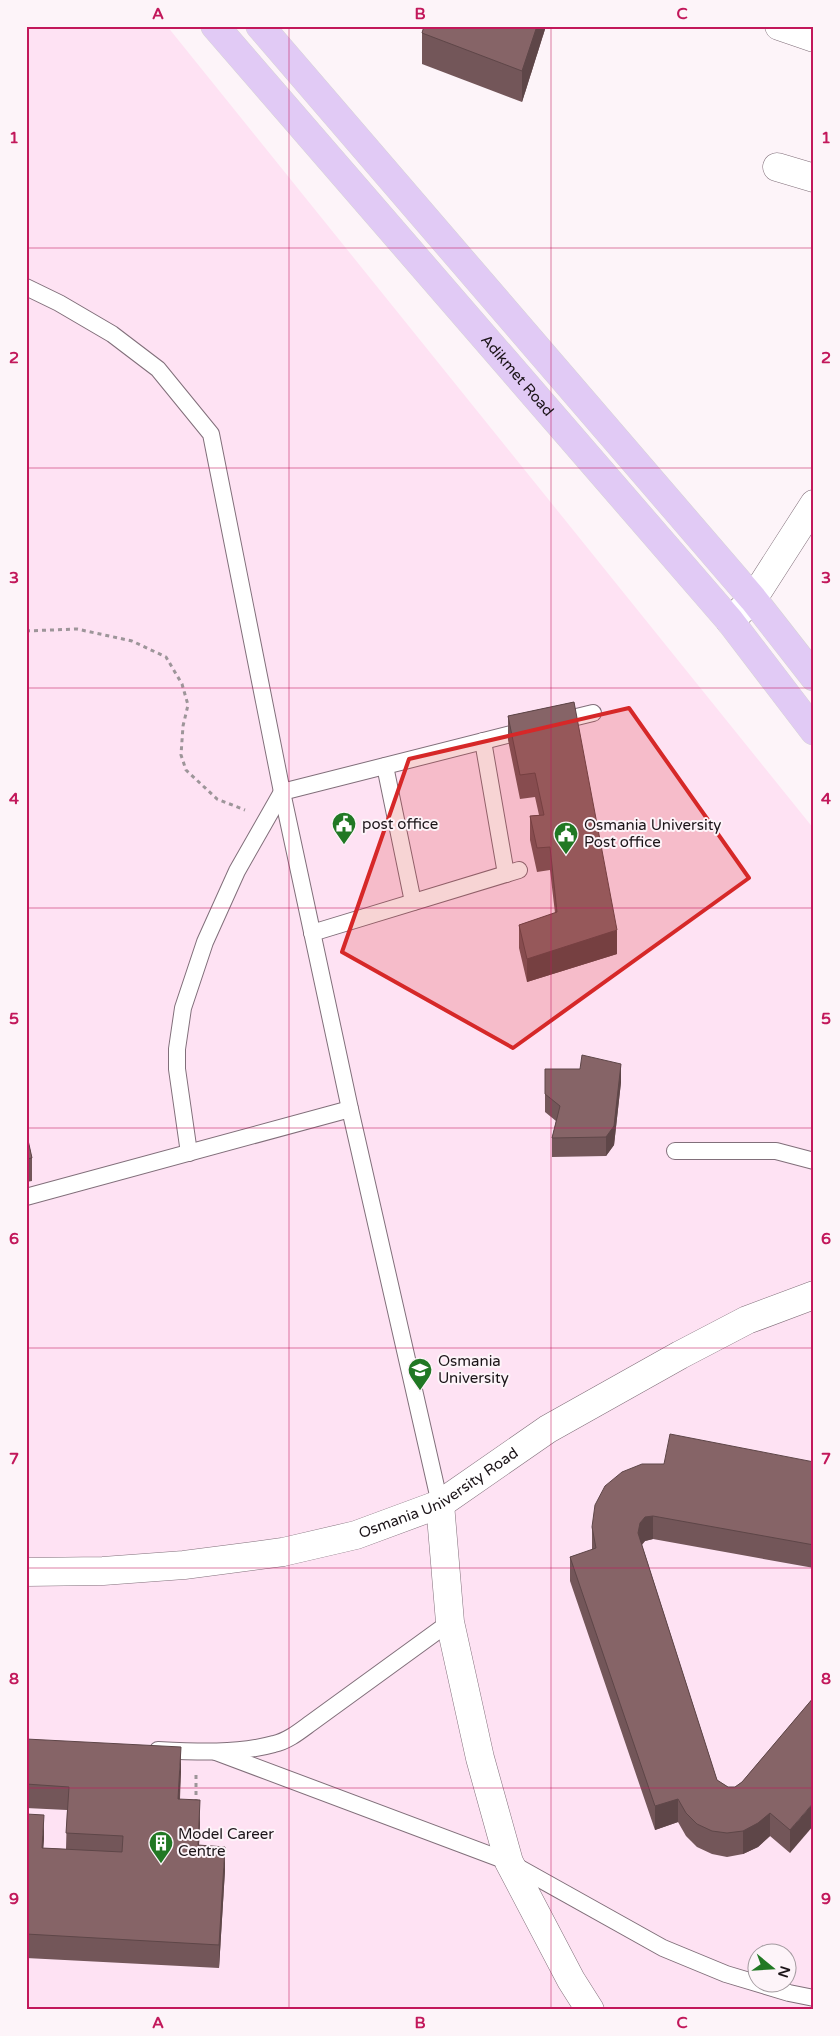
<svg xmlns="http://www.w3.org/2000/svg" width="840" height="2036" font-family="'Varela Round',sans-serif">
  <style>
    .built { fill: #fee2f3; fill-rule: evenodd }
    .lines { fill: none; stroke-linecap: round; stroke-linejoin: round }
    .lane-casing { stroke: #816f7a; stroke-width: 18 }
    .street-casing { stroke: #816f7a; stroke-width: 29 }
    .secondary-casing { stroke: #816f7a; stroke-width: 29 }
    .primary-casing { stroke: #d6d5d5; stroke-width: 29 }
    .path { stroke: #9d9599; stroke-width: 3; stroke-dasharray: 4 4; stroke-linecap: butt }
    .lane { stroke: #fff; stroke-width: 16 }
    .street { stroke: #fff; stroke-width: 28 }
    .secondary { stroke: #fff; stroke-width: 28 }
    .primary { stroke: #e1caf5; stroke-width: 28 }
    .wall { fill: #735659 }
    .shaded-wall { fill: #5e4648 }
    .building { fill: #866467; stroke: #5e4648 }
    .marked { fill: #d62828; fill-opacity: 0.2; stroke: #d62828; stroke-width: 4; stroke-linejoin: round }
    .grid { fill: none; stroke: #c2185b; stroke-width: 1; stroke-opacity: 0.55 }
    .labels { text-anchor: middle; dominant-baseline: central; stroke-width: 4; stroke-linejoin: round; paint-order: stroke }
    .street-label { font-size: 15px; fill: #1b1418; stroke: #fdf4f9 }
    .poi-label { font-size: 15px; fill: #1b1418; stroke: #fdf4f9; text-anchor: start }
    .neatline { fill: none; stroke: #c2185b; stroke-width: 2 }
    .grid-label { font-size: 16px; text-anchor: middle; font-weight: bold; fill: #c2185b }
  </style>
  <rect width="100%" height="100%" fill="#fdf4f9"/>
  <!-- built -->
  <path class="built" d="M26,26h141l647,803v1181h-788zM758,1954h30v30h-30z"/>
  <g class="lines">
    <defs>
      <g id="lane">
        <path d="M26,287l33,16 53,31 46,35 53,65 71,358 68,317 90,395"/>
        <path d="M556,722l37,-9"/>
        <path d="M483,741l23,133"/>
        <path d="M385,766l28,136"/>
        <path d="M312,933l207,-63"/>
        <path d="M675,1151h101l38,10"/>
        <path d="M189,1153l-12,-84v-20l6,-41 22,-66 32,-71 45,-79 245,-62"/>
        <path d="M26,1197l324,-88"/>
        <path d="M158,1750c38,2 80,4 116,-6 14,-3 26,-13 37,-21l139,-101"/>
        <path d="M216,1752l293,110 154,86 63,26 63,19 25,5"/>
      </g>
      <g id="street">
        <path d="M779,26l35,12"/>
        <path d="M777,167l37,11"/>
        <path d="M730,621l23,-22 61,-95"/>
        <path d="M440,1504l10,118 30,136 29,104 62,118 19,30"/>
      </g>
      <g id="secondary">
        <path id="s1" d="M26,1572l77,-1 81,-6 99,-13 73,-17 84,-31 108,-75 132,-74 67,-35 67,-25"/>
      </g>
      <g id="primary">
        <path id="s2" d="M215,26l515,595 84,110"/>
        <path d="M260,26l493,573 61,78"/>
      </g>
    </defs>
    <!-- lane casing -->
    <use href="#lane" class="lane-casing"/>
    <!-- street casing -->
    <use href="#street" class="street-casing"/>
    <!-- secondary casing -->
    <use href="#secondary" class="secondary-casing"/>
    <!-- primary casing -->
    <use href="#primary" class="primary-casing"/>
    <!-- path -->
    <g class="path">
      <path d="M26,631l51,-2 55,12 34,16 16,27 6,21 -5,21 -2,29 5,15 31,29 28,11"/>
      <path d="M196,1775v28"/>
    </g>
    <!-- lane -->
    <use href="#lane" class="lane"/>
    <!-- street -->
    <use href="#street" class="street"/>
    <!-- secondary -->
    <use href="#secondary" class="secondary"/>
    <!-- primary -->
    <use href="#primary" class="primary"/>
  </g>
  <!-- wall -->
  <g class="wall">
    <path d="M424,26h122l-24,76 -100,-38v-31z"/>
    <path d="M574,702l43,252 -90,28 -8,-34v-23l36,-12 -5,-43 -13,2 -7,-32v-24l9,-1 -4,-18 -15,2 -12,-59v-24z"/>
    <path d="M545,1069l76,13 -7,63 -8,11 -54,1v-19l4,-17 -11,-9z"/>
    <path d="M26,1131l6,27v23l-6,1z"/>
    <path d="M814,1462v106l-161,-29 -8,2 -3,4 75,235 11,7h7l7,-5 72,-85 -24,156 -20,-17 -12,11 -15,7 -16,3 -15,-3 -15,-7 -11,-11 -8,-14 -23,8 -85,-249v-24l22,-7v-23z"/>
    <path d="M26,1739l155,32 -1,28 20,24 -1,22 26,25 -6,98 -193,-10 1,-84h-1v-60l18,24 -1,10 23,1 1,-39 -41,-2z"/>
  </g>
  <!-- shaded-wall -->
  <g class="shaded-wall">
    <path d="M537,26h9l-24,76v-31z"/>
    <path d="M617,930v24l-90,28v-23z"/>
    <path d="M621,1064v18l-7,63 -8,11v-19z"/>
    <path d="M653,1516v23l-8,2 -5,5 -2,-13 2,-10 5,-6z"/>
    <path d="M181,1747v24l-3,51v-23z"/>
    <path d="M678,1799v23l-23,8v-24z"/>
    <path d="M200,1800v23l-2,46v-24z"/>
    <path d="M814,1802v23l-24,28v-23z"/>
    <path d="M770,1813v23l-12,11 -15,7v-23z"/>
    <path d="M44,1815v23l-2,33v-23z"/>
    <path d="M225,1847v23l-6,98v-23z"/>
  </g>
  <!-- building -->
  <g class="building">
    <path d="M424,26h113l-15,45 -100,-38z"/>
    <path d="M574,702l43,228 -90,29 -8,-34 38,-13 -7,-65 -13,1 -7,-32 14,-1 -9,-42 -15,2 -12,-59z"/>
    <path d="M582,1055l39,9 -7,62 -8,11 -54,1 8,-32 -15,-12v-25h35z"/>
    <path d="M26,1131l6,27 -6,1z"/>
    <path d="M670,1434l144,28v83l-161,-29 -8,1 -5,6 -2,10 79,247 11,7h7l7,-5 72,-85v105l-24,28 -20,-17 -12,10 -15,8 -16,2 -15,-2 -15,-7 -11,-11 -8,-14 -23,7 -85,-249 26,-9 -4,-21 3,-22 10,-19 17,-14 20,-8h22z"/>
    <path d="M26,1739l155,8 -3,52 22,1 -2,45 27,2 -6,98 -193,-11v-46l2,-38h-2v-36l18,1 -2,33 80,4 1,-16 -57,-3 3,-46 -43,-3z"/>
  </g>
  <!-- marked area -->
  <path class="marked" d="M629,708l120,170 -236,170 -171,-96 67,-193z"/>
  <!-- grid -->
  <path class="grid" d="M289,26v1984M551,26v1984M26,248h788M26,468h788M26,688h788M26,908h788M26,1128h788M26,1348h788M26,1568h788M26,1788h788"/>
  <!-- icons -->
  <defs>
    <symbol id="civic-pin" viewBox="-11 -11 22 30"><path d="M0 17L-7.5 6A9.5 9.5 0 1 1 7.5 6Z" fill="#217824" stroke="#fdf4f9"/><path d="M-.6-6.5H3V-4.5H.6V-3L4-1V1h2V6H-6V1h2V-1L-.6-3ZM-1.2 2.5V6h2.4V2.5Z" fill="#fff"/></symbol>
    <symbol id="university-pin" viewBox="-11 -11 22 30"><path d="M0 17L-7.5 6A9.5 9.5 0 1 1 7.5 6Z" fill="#217824" stroke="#fdf4f9"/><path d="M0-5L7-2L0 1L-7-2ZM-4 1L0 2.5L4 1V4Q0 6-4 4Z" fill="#fff"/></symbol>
    <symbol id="building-pin" viewBox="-11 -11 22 30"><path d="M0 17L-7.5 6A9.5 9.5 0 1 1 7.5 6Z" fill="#217824" stroke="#fdf4f9"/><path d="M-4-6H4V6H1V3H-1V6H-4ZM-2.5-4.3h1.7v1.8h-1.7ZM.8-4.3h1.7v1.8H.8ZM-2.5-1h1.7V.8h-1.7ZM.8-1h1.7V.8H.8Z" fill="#fff"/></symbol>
  </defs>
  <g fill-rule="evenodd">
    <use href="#civic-pin" x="330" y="810" width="28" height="38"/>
    <use href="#civic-pin" x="552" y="820" width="28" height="38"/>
    <use href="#university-pin" x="406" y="1356" width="28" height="38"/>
    <use href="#building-pin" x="147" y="1829" width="28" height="38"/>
  </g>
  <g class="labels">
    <!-- street labels -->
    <g class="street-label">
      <text stroke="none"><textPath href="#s2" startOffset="462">Adikmet Road</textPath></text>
      <text stroke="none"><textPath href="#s1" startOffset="426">Osmania University Road</textPath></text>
    </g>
    <!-- poi labels -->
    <g class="poi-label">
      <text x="362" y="824">post office</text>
      <text x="584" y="825">Osmania University<tspan x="584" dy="17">Post office</tspan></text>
      <text x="438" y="1361">Osmania<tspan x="438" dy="17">University</tspan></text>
      <text x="178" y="1834">Model Career<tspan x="178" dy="17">Centre</tspan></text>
    </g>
  </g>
  <!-- border -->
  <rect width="840" height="2036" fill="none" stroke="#fdf4f9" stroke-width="55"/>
  <!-- north arrow -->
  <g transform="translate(772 1968) rotate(108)"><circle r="24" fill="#fdf4f9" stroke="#a39a9f"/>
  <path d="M0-4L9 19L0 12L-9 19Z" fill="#217824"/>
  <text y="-8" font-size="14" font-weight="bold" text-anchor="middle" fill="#1b1418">N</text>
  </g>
  <rect x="28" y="28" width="784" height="1980" class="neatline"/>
  <g class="grid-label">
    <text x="158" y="19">A</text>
    <text x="420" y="19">B</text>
    <text x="682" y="19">C</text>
    <text x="14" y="143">1</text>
    <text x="826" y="143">1</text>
    <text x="14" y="363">2</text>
    <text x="826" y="363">2</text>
    <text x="14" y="583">3</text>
    <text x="826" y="583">3</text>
    <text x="14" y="804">4</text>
    <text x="826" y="804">4</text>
    <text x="14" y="1024">5</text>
    <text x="826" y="1024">5</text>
    <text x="14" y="1244">6</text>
    <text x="826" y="1244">6</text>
    <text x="14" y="1464">7</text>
    <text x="826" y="1464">7</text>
    <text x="14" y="1684">8</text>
    <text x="826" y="1684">8</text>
    <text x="14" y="1904">9</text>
    <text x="826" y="1904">9</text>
    <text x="158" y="2028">A</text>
    <text x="420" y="2028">B</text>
    <text x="682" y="2028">C</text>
  </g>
</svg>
